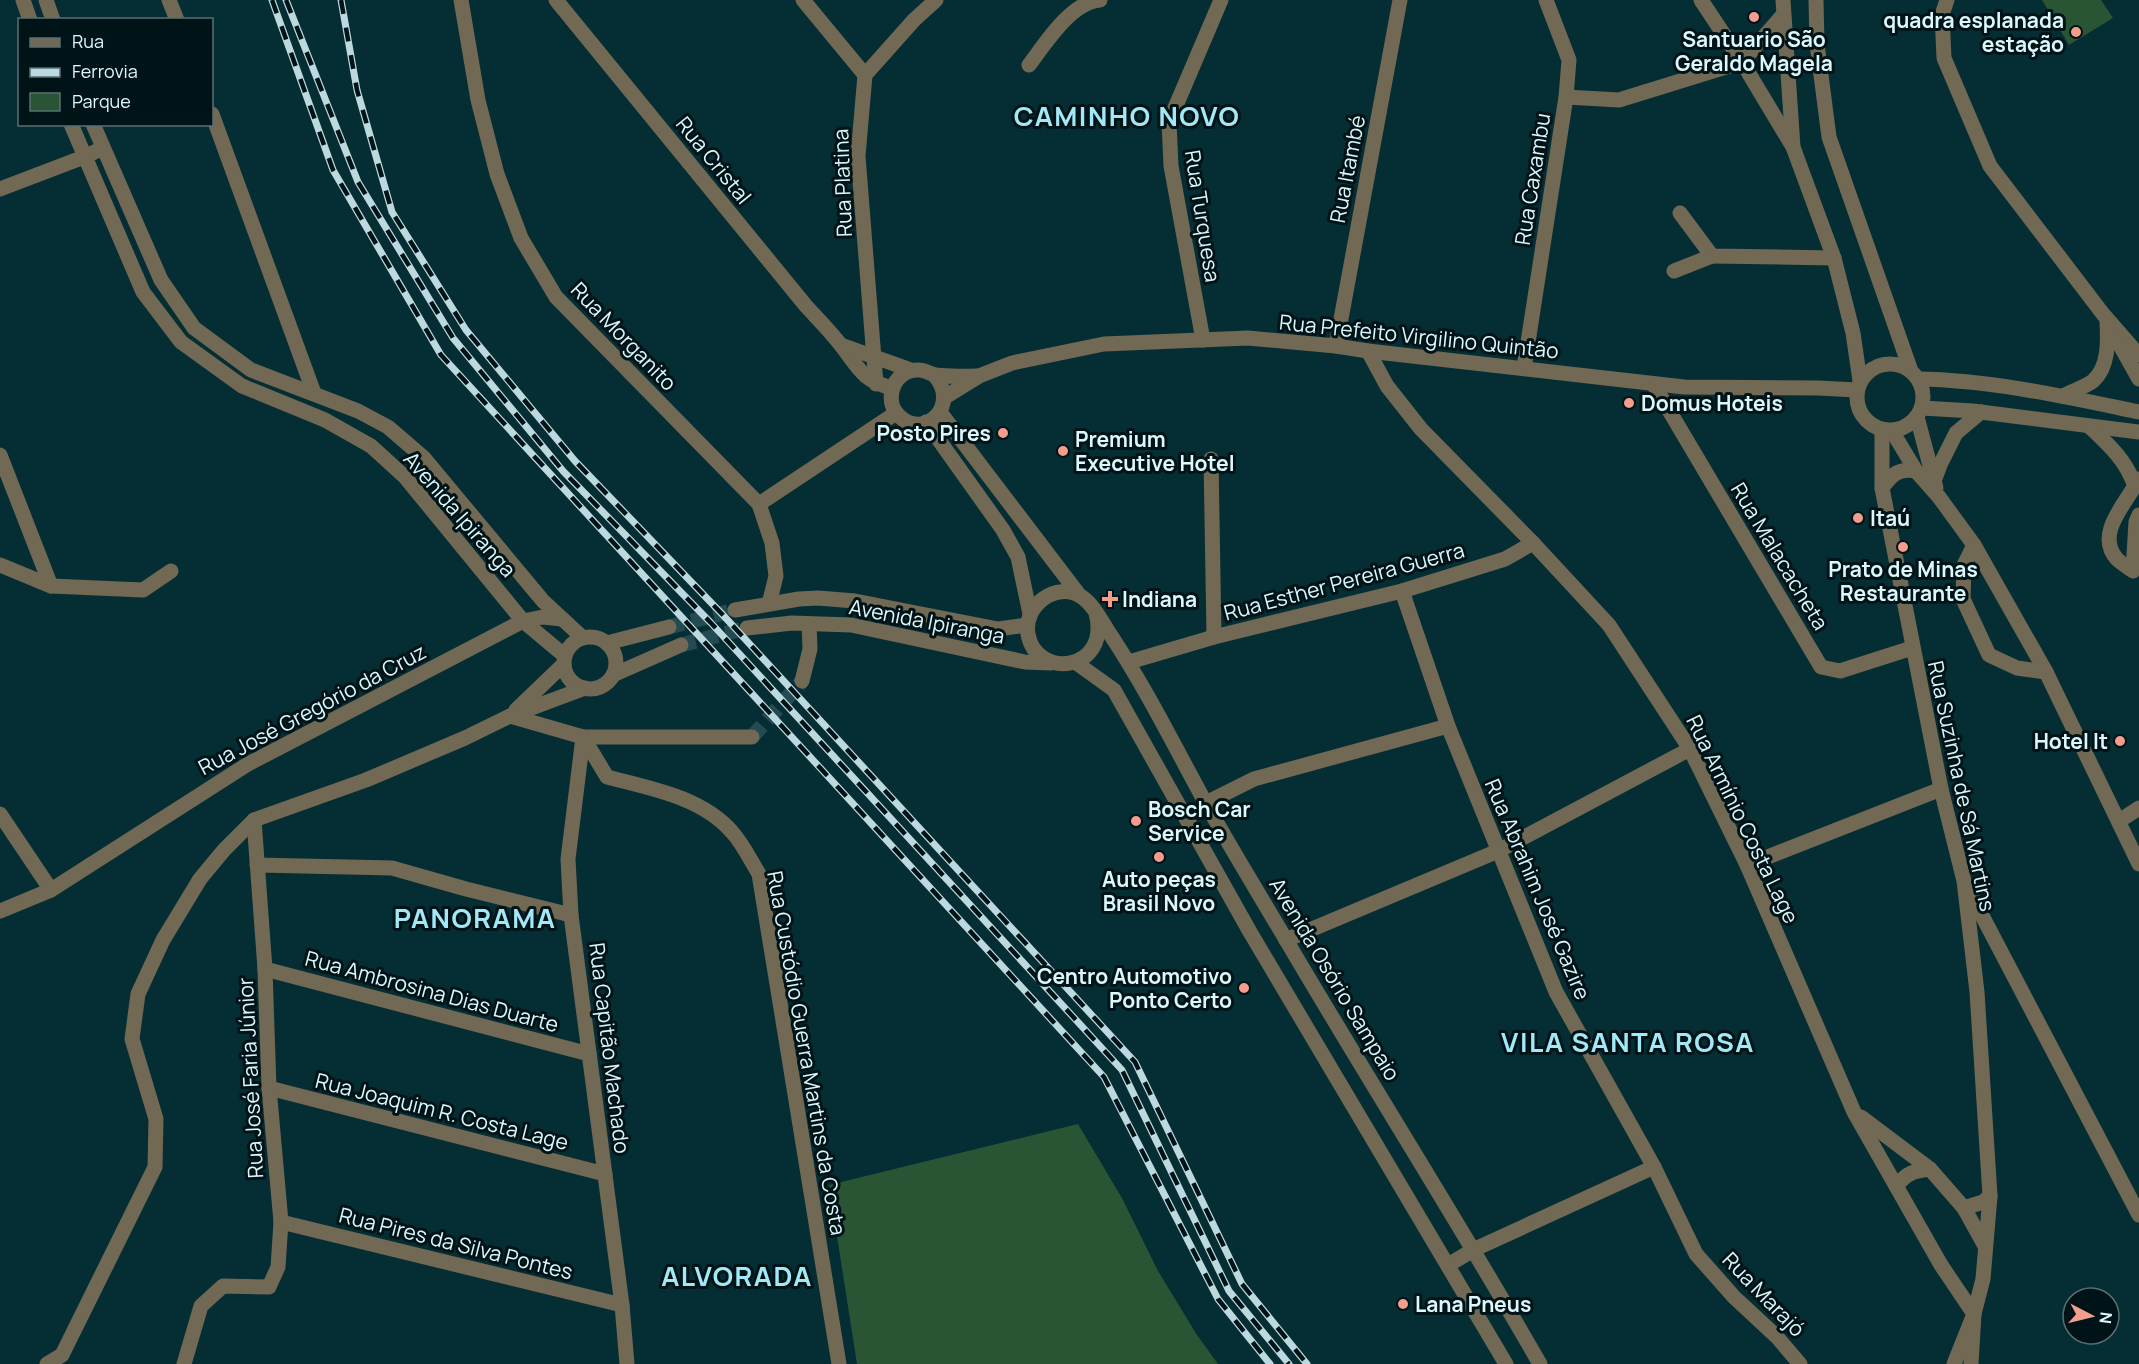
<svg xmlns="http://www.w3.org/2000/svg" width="2139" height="1364" font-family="Manrope,sans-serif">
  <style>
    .green { fill: #295535 }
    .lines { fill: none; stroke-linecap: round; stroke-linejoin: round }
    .minor-tunnel { stroke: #254b52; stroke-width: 15; stroke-dasharray: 15 8; stroke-linecap: butt }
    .tertiary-tunnel { stroke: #254b52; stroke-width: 15; stroke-dasharray: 15 8; stroke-linecap: butt }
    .minor { stroke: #716954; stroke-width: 15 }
    .tertiary { stroke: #716954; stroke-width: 15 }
    .rail-casing { stroke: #bbd9de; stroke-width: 7 }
    .rail { stroke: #001418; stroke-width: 4.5; stroke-dasharray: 14; stroke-linecap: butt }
    .poi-dot { fill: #f49d8d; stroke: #001418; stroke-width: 2 }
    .labels { text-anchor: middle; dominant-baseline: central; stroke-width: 6; stroke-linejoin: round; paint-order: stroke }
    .poi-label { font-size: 21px; font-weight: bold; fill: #dcf8fd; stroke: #001418; text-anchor: start }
    .street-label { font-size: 21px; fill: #dcf8fd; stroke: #001418 }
    .district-label { font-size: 27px; font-weight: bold; letter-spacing: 1.5px; fill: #a2e9f7; stroke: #001418 }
  </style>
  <rect width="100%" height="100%" fill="#052d34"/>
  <!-- green -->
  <g class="green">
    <path d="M2042,0h59l12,18 -44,27z"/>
    <path d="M1078,1124l45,76 35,71 39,64 21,29h-361l-28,-179z"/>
  </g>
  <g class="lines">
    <!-- minor-tunnel -->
    <path class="minor-tunnel" d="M752,737l50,-56"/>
    <!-- tertiary-tunnel -->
    <g class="tertiary-tunnel">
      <path d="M669,627l66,-17"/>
      <path d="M681,645l66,-17"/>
    </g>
    <!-- minor -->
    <g class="minor">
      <path d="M169,0l8,20"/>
      <path d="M803,0l62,75"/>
      <path d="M1701,0l41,62 51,85"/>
      <path d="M1742,62l41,-47"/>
      <path d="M1029,65c16,-21 42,-63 71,-65"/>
      <path d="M1566,97l53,3 123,-38"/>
      <path d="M212,114l102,279"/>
      <path d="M0,189l84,-32 19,-9"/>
      <path d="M1680,213l32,43 122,2"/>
      <path d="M1674,271l38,-15"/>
      <path d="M1203,340l-32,-174 -2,-44 52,-122"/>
      <path d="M1336,346l64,-346"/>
      <path d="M1368,351l19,35 34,43 112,114 76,82 81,124 57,116 107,247 87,153 33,49 -3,50"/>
      <path d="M1524,368l42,-271 3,-37 -23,-60"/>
      <path d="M1654,385l167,282 19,4 72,-23"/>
      <path d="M1917,417l19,71"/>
      <path d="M1892,431l24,40 23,26 35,48 72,127 93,192"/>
      <path d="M0,455l51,131"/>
      <path d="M1211,459l3,178"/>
      <path d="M2139,479c-12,23 -45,55 -22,80 5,5 11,8 16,12l3,-49 3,-7"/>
      <path d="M1974,545l-10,20 -1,34 26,56 28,13 29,4"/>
      <path d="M0,565l51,21 92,4 28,-19"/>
      <path d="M1402,591l46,135 108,266 98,175 42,87 38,43 43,40 23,27"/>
      <path d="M1129,662l85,-25 188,-46 103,-32 28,-16"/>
      <path d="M802,681l8,-32 -1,-25"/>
      <path d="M510,716l73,21h169"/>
      <path d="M583,737l24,40c42,11 95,20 125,55 11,12 19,29 27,42l80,490"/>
      <path d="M583,737l-15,122 3,56 51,390 5,59"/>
      <path d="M1206,803l48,-24 194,-53"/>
      <path d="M0,814l51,76"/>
      <path d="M2119,821l20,-13"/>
      <path d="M257,865l135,3 74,21 105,26"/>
      <path d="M1747,865l194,-76"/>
      <path d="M1965,883l174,332"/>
      <path d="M0,911l51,-21 197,-126 275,-143"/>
      <path d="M1286,940l212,-89 192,-102"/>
      <path d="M265,969l324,85"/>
      <path d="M269,1088l336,86"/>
      <path d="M1861,1117l69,52 34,39 21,38"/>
      <path d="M1896,1186c11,-13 17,-15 34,-17"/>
      <path d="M1964,1208l19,-6 7,-6"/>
      <path d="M281,1222l341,83"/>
      <path d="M1448,1265l27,-16 179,-82"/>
      <path d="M184,1364l17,-58 22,-20 46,1 9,-20 3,-45 -12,-134 -4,-119 -11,-149"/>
    </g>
    <!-- tertiary -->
    <g class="tertiary">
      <path d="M23,0l7,20"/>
      <path d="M46,0l7,20"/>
      <path d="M461,0l17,100 19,74 24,64 35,59 203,207 13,39 4,33 -7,28"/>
      <path d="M556,0l250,306c12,13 24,25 34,38 19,24 21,36 52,44"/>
      <path d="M1783,0l10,147 41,111 19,75 7,48"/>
      <path d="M1816,0l1,44 12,93 82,234"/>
      <path d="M1947,0l-5,15 2,43 46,108 113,148 36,41"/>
      <path d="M71,124l72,168 38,50 61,44 83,34 46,26 34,31 118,144 42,35"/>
      <path d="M93,124l68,156 33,48 57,42 107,41 30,16 36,31 119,143 40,37"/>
      <path d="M2116,338l23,41"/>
      <path d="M841,345l70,25"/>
      <circle cx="1890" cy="397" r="33"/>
      <path d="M934,375c27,29 -9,66 -35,41 -7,-7 -9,-16 -7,-25 3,-13 14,-22 27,-21 6,0 11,4 17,5 14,2 28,1 42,1"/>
      <path d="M1918,379c74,1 149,18 221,33"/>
      <path d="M876,384l-18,-228 7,-81 49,-55 22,-20"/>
      <path d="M2063,396c9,-5 22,-9 30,-15 16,-14 15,-40 14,-59"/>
      <path d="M945,397l34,-21 33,-13 92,-19 144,-6 88,8 32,5 316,36 134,1 39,2"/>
      <path d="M1922,408l51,3 166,21"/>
      <path d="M940,412l140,184"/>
      <path d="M926,422l77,108 15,27 12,57"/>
      <path d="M2090,427c19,18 37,34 45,60"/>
      <path d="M1882,430v58l59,301 23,92 13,111 13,204 -7,83 -9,35 -20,50"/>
      <path d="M1934,481l6,-16 16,-32 25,-21"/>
      <path d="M1882,488c10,-14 17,-20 34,-17"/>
      <path d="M759,504l137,-91"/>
      <path d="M735,610l64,-11 19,-1 37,3 143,28 29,-4"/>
      <path d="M1096,613c15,59 -60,67 -68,21 -5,-28 28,-54 54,-37 13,9 21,27 30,40 34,52 62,108 92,163 25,45 52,89 78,133 85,145 175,286 258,431"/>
      <path d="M523,621l20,-4 19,2"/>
      <path d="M747,628l45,-5 59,2 174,37 26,1"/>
      <circle cx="590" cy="663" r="26"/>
      <path d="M607,643l62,-16"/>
      <path d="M1075,662l39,28 136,242 256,432"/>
      <path d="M613,675l68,-30"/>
      <path d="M516,710l48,-46"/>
      <path d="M47,1364l15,-9 93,-188 1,-48 -24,-80 6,-45 25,-54 37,-61 24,-29 30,-30 112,-40 99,-42 45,-22 75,-28"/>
    </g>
    <defs>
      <g id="rail">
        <path d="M272,0l61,170 108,185 663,722 114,222 52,65"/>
        <path d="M286,0l72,182 95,156 110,133 148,152 411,447 107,221 60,73"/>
        <path d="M341,0l16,90 35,122 74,118 109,131 147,153 413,448 107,222 65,80"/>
      </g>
    </defs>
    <!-- rail casing -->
    <use href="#rail" class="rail-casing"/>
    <!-- rail -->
    <use href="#rail" class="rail"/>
  </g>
  <!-- markers -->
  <g class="poi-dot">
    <circle cx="1754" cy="17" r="6"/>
    <circle cx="2076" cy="32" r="6"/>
    <circle cx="1629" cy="403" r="6"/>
    <circle cx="1003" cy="433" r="6"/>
    <circle cx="1063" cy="451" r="6"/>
    <circle cx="1858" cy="518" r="6"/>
    <circle cx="1903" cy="547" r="6"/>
    <path d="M1107 590h6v6h6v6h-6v6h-6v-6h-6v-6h6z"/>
    <circle cx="2120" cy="741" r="6"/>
    <circle cx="1136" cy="821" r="6"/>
    <circle cx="1159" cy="857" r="6"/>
    <circle cx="1244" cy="988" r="6"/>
    <circle cx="1403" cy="1304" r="6"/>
  </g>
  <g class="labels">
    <!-- poi labels -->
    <g class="poi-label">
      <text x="2064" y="20" text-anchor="end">quadra esplanada<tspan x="2064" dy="24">estação</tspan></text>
      <text x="1754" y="39" text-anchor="middle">Santuario São<tspan x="1754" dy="24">Geraldo Magela</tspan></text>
      <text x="1641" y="403">Domus Hoteis</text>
      <text x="991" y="433" text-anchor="end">Posto Pires</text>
      <text x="1075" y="439">Premium<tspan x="1075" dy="24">Executive Hotel</tspan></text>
      <text x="1870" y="518">Itaú</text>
      <text x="1903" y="569" text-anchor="middle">Prato de Minas<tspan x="1903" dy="24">Restaurante</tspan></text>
      <text x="1122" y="599">Indiana</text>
      <text x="2108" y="741" text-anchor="end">Hotel It</text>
      <text x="1148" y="809">Bosch Car<tspan x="1148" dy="24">Service</tspan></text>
      <text x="1159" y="879" text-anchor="middle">Auto peças<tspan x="1159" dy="24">Brasil Novo</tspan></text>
      <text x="1232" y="976" text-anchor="end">Centro Automotivo<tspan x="1232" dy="24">Ponto Certo</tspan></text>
      <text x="1415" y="1304">Lana Pneus</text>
    </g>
    <!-- street labels -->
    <g class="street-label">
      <text transform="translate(714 160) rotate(51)">Rua Cristal</text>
      <text transform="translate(1347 169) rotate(-79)">Rua Itambé</text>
      <text transform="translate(1532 179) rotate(-81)">Rua Caxambu</text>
      <text transform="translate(842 183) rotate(-92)">Rua Platina</text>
      <text transform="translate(1203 216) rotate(81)">Rua Turquesa</text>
      <text transform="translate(624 336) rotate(46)">Rua Morganito</text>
      <text transform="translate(1419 336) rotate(6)">Rua Prefeito Virgilino Quintão</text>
      <text transform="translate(460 514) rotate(49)">Avenida Ipiranga</text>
      <text transform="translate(1780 556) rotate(59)">Rua Malacacheta</text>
      <text transform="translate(1344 581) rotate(-15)">Rua Esther Pereira Guerra</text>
      <text transform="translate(927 621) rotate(11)">Avenida Ipiranga</text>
      <text transform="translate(312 709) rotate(-28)">Rua José Gregório da Cruz</text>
      <text transform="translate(1962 786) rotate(78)">Rua Suzinha de Sá Martins</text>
      <text transform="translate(1743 819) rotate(64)">Rua Armínio Costa Lage</text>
      <text transform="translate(1538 889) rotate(67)">Rua Abrahim José Gazire</text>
      <text transform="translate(1335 979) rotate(59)">Avenida Osório Sampaio</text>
      <text transform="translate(432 991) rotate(15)">Rua Ambrosina Dias Duarte</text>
      <text transform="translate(610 1048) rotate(83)">Rua Capitão Machado</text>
      <text transform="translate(807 1053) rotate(80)">Rua Custódio Guerra Martins da Costa</text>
      <text transform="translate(250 1078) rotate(-93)">Rua José Faria Júnior</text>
      <text transform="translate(442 1111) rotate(14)">Rua Joaquim R. Costa Lage</text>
      <text transform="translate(456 1243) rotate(14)">Rua Pires da Silva Pontes</text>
      <text transform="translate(1764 1294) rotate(46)">Rua Marajó</text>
    </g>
    <!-- district labels -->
    <g class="district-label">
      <text x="1127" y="115">CAMINHO NOVO</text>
      <text x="475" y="917">PANORAMA</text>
      <text x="1628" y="1041">VILA SANTA ROSA</text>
      <text x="737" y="1275">ALVORADA</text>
    </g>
  </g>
  <!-- legend -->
  <rect x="18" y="18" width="195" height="108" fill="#001418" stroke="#586f74" stroke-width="1.5"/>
  <rect x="30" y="38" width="30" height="9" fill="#716954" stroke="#586f74" stroke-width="1.5"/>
  <text x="72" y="48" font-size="18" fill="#dcf8fd">Rua</text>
  <rect x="30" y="68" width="30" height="9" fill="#bbd9de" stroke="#586f74" stroke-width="1.5"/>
  <text x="72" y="78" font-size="18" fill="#dcf8fd">Ferrovia</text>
  <rect x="30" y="93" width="30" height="18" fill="#295535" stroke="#586f74" stroke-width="1.5"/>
  <text x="72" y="108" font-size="18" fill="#dcf8fd">Parque</text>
  <!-- north arrow -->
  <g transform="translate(2091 1316) rotate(97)"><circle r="28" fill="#001418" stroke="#586f74" stroke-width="1.5"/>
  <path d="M0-4.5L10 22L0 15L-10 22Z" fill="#f49d8d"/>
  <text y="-9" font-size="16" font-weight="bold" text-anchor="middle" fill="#dcf8fd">N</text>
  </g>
</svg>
